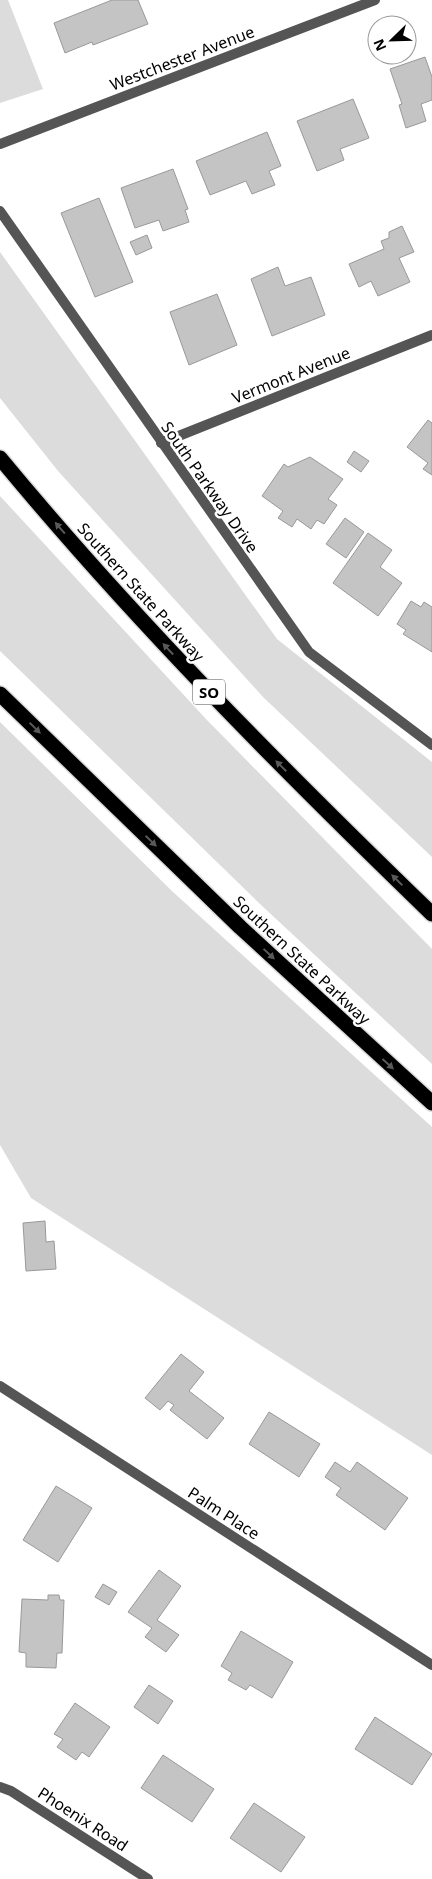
<svg xmlns="http://www.w3.org/2000/svg" width="432" height="1879" font-family="'Noto Sans',sans-serif">
  <style>
    .green { fill: #dcdcdc }
    .building { fill: #c4c4c4; stroke: #999 }
    .lines { fill: none; stroke-linecap: round; stroke-linejoin: round }
    .highway-casing { stroke: #dbdbdb; stroke-width: 18 }
    .street { stroke: #555; stroke-width: 10 }
    .highway { stroke: #000; stroke-width: 15 }
    .oneway { fill: #595959 }
    .labels { text-anchor: middle; dominant-baseline: central; stroke-width: 5; stroke-linejoin: round; paint-order: stroke }
    .shield { fill: #fff; stroke: #4c4c4c; stroke-width: 1 }
    .shield-label { font-size: 15px; font-weight: bold; fill: #000 }
    .street-label { font-size: 16px; fill: #000; stroke: #fff }
  </style>
  <rect width="100%" height="100%" fill="#fff"/>
  <!-- green -->
  <g class="green">
    <path d="M0,0h8l35,89 -43,14z"/>
    <path d="M0,252l277,387 155,123v95l-168,-159 -206,-227 -58,-73z"/>
    <path d="M0,496l206,223 226,230v115l-172,-160 -260,-253z"/>
    <path d="M0,722l173,170 259,235v328l-401,-257 -31,-53z"/>
  </g>
  <!-- building -->
  <g class="building">
    <path d="M112,0h26l10,24 -55,21 -1,-3 -27,11 -11,-30z"/>
    <path d="M425,57l7,20v23l-11,4 5,17 -20,7 -7,-23 3,-1 -12,-35z"/>
    <path d="M353,99l16,39 -29,11 4,11 -27,11 -20,-50z"/>
    <path d="M267,132l14,34 -12,5 6,14 -23,9 -6,-13 -36,14 -14,-34z"/>
    <path d="M173,169l15,40 -3,1 4,12 -26,9 -4,-11 -24,8 -14,-40z"/>
    <path d="M99,198l34,84 -38,15 -34,-84z"/>
    <path d="M402,226l12,26 -15,6 11,24 -32,14 -7,-15 -12,6 -10,-23 35,-15 -3,-8 8,-3v-6z"/>
    <path d="M147,235l5,13 -16,7 -6,-13z"/>
    <path d="M278,267l7,19 26,-9 14,38 -53,21 -21,-57z"/>
    <path d="M217,294l20,51 -48,20 -19,-53z"/>
    <path d="M428,420l4,3v52l-9,-6 5,-6 -21,-16z"/>
    <path d="M354,451l15,10 -8,11 -14,-10z"/>
    <path d="M310,457l33,22 -15,20 9,6 -13,19 -7,-4 -6,9 -14,-10 -5,8 -14,-9 5,-7 -21,-15 22,-32 4,3z"/>
    <path d="M345,518l19,14 -18,26 -20,-14z"/>
    <path d="M368,533l24,17 -12,17 22,16 -24,33 -45,-33z"/>
    <path d="M411,601l10,6 3,-5 8,5v45l-29,-18 3,-4 -9,-6z"/>
    <path d="M45,1221l1,21 8,-1 2,28 -30,2 -3,-48z"/>
    <path d="M181,1354l23,18 -15,19 35,27 -17,21 -37,-29 4,-5 -6,-4 -8,9 -15,-12z"/>
    <path d="M269,1412l51,32 -21,33 -50,-33z"/>
    <path d="M335,1462l15,10 7,-10 51,36 -23,32 -49,-35 5,-7 -16,-11z"/>
    <path d="M56,1486l36,22 -34,54 -35,-22z"/>
    <path d="M159,1570l22,16 -24,34 22,15 -13,17 -21,-15 7,-9 -24,-16z"/>
    <path d="M103,1584l14,8 -8,13 -14,-8z"/>
    <path d="M48,1595h11l1,5h4l-2,53h-5l-1,15 -30,-1v-14l-7,-1 3,-53 26,1z"/>
    <path d="M241,1631l52,31 -21,36 -22,-13 -4,5 -18,-10 4,-7 -11,-7z"/>
    <path d="M149,1685l24,16 -15,23 -24,-17z"/>
    <path d="M75,1703l35,24 -21,30 -7,-5 -6,8 -19,-13 6,-8 -9,-5z"/>
    <path d="M375,1717l57,37 -20,31 -57,-36z"/>
    <path d="M163,1755l51,34 -22,33 -51,-34z"/>
    <path d="M254,1803l51,34 -24,35 -51,-34z"/>
  </g>
  <g class="lines">
    <defs>
      <g id="highway">
        <path d="M0,458c133,161 281,310 432,456"/>
        <path d="M0,694l240,233 192,176"/>
      </g>
    </defs>
    <!-- highway casing -->
    <use href="#highway" class="highway-casing"/>
    <!-- street -->
    <g class="street">
      <path d="M0,144l375,-144"/>
      <path d="M0,211l309,441 123,93"/>
      <path d="M161,443l271,-108"/>
      <path d="M0,1386l432,279"/>
      <path d="M0,1787l11,4 137,88"/>
    </g>
    <!-- highway -->
    <use href="#highway" class="highway"/>
  </g>
  <!-- one-way arrows -->
  <defs><path id="oneway-solid" d="M-6-.8H1V-3.2L6.5 0L1 3.2V.8H-6Z" transform="scale(1.25)"/></defs>
  <g class="oneway">
    <use href="#oneway-solid" transform="translate(60 528) rotate(-131)"/>
    <use href="#oneway-solid" transform="translate(168 649) rotate(-133)"/>
    <use href="#oneway-solid" transform="translate(35 728) rotate(44)"/>
    <use href="#oneway-solid" transform="translate(281 766) rotate(-135)"/>
    <use href="#oneway-solid" transform="translate(151 841) rotate(44)"/>
    <use href="#oneway-solid" transform="translate(397 880) rotate(-136)"/>
    <use href="#oneway-solid" transform="translate(269 954) rotate(43)"/>
    <use href="#oneway-solid" transform="translate(388 1064) rotate(42)"/>
  </g>
  <g class="labels">
    <!-- shield labels -->
    <rect class="shield" x="193" y="679.5" width="32" height="25" rx="4"/>
    <g class="shield-label">
      <text x="209" y="692">SO</text>
    </g>
    <!-- street labels -->
    <g class="street-label">
      <text transform="translate(182 58) rotate(-21)">Westchester Avenue</text>
      <text transform="translate(291 375) rotate(-22)">Vermont Avenue</text>
      <text transform="translate(210 487) rotate(55)">South Parkway Drive</text>
      <text transform="translate(141 592) rotate(48)">Southern State Parkway</text>
      <text transform="translate(302 960) rotate(43)">Southern State Parkway</text>
      <text transform="translate(224 1513) rotate(33)">Palm Place</text>
      <text transform="translate(83 1819) rotate(33)">Phoenix Road</text>
    </g>
  </g>
  <!-- north arrow -->
  <g transform="translate(392 40) rotate(247)"><circle r="24" fill="#ffffff" stroke="#999999"/>
  <path d="M0-4L9 19L0 12L-9 19Z" fill="#000000"/>
  <text y="-8" font-size="14" font-weight="bold" text-anchor="middle" fill="#000000">N</text>
  </g>
</svg>
